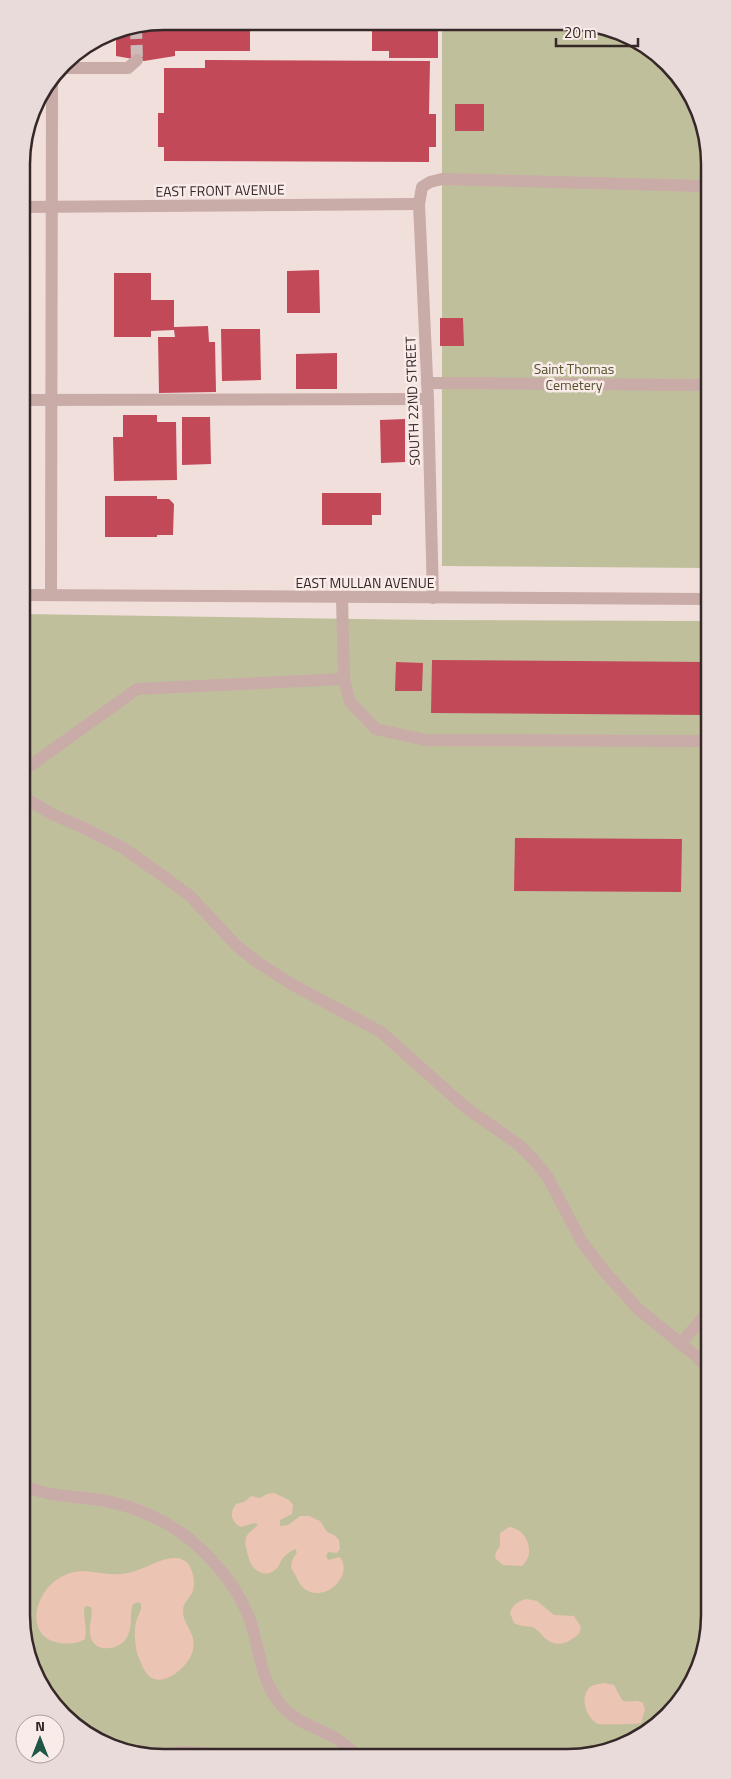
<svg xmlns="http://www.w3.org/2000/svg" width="731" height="1779" font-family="'Titillium Web',sans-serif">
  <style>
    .green { fill: #c0bf9c }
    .sand { fill: #ecc4b3 }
    .building { fill: #c24958 }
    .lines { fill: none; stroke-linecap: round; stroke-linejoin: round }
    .minor-tunnel { stroke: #ccbab8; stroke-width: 12; stroke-dasharray: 12 6; stroke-linecap: butt }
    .minor { stroke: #c9aba8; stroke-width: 12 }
    .labels { text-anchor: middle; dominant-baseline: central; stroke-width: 5; stroke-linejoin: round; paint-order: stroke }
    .street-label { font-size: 14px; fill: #362829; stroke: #f9ebe8 }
    .park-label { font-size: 14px; fill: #53532d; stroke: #f9ebe8 }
    .rim { fill: none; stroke: #362829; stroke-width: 2.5 }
  </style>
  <rect width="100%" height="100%" fill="#f1dfdc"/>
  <!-- green -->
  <g class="green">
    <path d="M442,23l152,1 74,39 37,64 1,441 -264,-2z"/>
    <path d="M23,614l404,6 279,1 3,1003 -10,45 -25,40 -70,44 -467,2 -74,-39 -37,-64z"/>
  </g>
  <!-- sand -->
  <g class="sand">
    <path d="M274,1493l15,7 4,5 -1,9 -12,6v6l8,-1 12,-9h9l11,5 7,11 7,3 5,5 1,9 -3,4 -9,-1 -2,4 2,4 12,-3c14,19 -15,45 -34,33 -8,-5 -9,-15 -15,-22l1,-7 5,-9 -2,-3c-4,2 -10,6 -13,10 -2,3 -2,7 -6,10 -10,10 -24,2 -27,-10 -2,-9 -7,-19 0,-26 3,-3 6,-5 9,-9l-4,-1 -13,4c-10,-5 -12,-14 -5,-23l8,-2 7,-6 9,2 7,-4z"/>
    <path d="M509,1527c19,2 27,27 13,39l-19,-1 -8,-7 1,-6 4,-6v-13z"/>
    <path d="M172,1558c3,0 8,0 11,2 9,3 13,22 10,30 -2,8 -10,12 -10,20 -1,14 14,23 10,40 -3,15 -29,39 -44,26 -6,-5 -9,-16 -12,-23 -2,-9 -3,-22 -1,-31 2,-7 6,-11 5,-18l-3,-2 -5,2c-4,10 0,21 -5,31 -5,14 -31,20 -37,3 -4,-11 3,-22 0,-31l-6,-1c-3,10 3,21 0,33 -8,5 -15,5 -25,4 -36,-6 -26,-49 -2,-64 24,-15 39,-3 63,-5 19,-1 33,-14 51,-16z"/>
    <path d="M527,1599l10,2 17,14 20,1 7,11 -2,7c-12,10 -24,15 -36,2 -3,-3 -5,-6 -9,-8 -7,-3 -13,-1 -20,-5l-4,-10c3,-9 8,-12 17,-14z"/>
    <path d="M605,1683l9,2 8,15c7,4 14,-2 21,3l2,7 -4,13c-4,1 -40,2 -43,1 -12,-6 -19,-27 -8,-37 4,-3 10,-3 15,-4z"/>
  </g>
  <!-- building -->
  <g class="building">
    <path d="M164,21l86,1v29h-75v5l-31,5 -28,-5v-25z"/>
    <path d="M372,23h66v35h-49v-7h-17z"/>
    <path d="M205,60l225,1 -1,53h7v33h-7v15l-265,-1v-14h-6v-34h6v-45h41z"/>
    <rect x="455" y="104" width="29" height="27"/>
    <path d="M319,270l1,43h-33v-42z"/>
    <path d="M114,273h37v27h23v27l34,-1 1,16h6l1,50 -57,1 -1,-56h17l-1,-7 -23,1v6h-37z"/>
    <path d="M440,318h23l1,28h-24z"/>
    <path d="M221,329h39l1,51 -39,1z"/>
    <path d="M337,353v36h-41v-35z"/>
    <path d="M123,415h34v7h19l1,58 -63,1 -1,-44h10z"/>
    <path d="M182,417h28l1,47 -29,1z"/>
    <path d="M405,419v43l-24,1 -1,-43z"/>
    <path d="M322,493h59v22h-9v10h-50z"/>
    <path d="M105,496h52v3h12l5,5 -1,31h-16v2h-52z"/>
    <path d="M432,660l275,2v53l-276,-2z"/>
    <path d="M396,662l27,1 -1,28h-27z"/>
    <path d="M515,838l167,1 -1,53 -167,-1z"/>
  </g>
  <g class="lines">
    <!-- minor-tunnel -->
    <path class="minor-tunnel" d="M136,27l1,33"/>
    <!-- minor -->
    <g class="minor">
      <path d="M61,68h67l9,-8"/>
      <path d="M22,207l397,-3"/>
      <path d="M427,383l279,2"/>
      <path d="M22,400l406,-1"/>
      <path d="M23,595l683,4"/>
      <path d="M51,595l1,-515"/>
      <path d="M342,597l2,82 6,23 26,27 49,11 282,1"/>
      <path d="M433,598l-5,-199 -9,-195 3,-17 8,-5 12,-3 263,7"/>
      <path d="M23,771l114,-82 207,-10"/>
      <path d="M23,797l29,17 32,14 39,20 43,30 24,18 46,49 21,17 36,23 88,47 84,75 54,38 14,14 14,17 35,66 22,29 34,38 58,47 13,14"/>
      <path d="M680,1344l29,-33"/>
      <path d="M26,1486c22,11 49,10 74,14 33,5 66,20 92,41 24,21 47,49 58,79 10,29 10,60 31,85 14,17 35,22 54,33 8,4 14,11 21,16"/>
      <path d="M159,1755l25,-3 49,3"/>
    </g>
  </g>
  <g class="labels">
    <!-- street labels -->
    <g class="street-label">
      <text transform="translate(220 190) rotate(-1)">EAST FRONT AVENUE</text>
      <text transform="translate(412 401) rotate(-92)">SOUTH 22ND STREET</text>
      <text x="365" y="582">EAST MULLAN AVENUE</text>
    </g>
    <!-- park labels -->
    <g class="park-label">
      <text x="574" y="368">Saint Thomas<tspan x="574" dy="16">Cemetery</tspan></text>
    </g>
  </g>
  <!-- crop -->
  <path d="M0 0H731V1779H0ZM164 30H567A134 134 0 0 1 701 164V1615A134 134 0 0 1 567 1749H164A134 134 0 0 1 30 1615V164A134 134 0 0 1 164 30Z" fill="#e9dbd9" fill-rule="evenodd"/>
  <path class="rim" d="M164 30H567A134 134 0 0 1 701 164V1615A134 134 0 0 1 567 1749H164A134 134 0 0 1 30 1615V164A134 134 0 0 1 164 30Z"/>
  <!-- north arrow -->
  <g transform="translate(40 1739)"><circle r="24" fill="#f9ebe8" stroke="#ab9d9c"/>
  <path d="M0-4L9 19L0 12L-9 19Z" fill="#1f5646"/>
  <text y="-8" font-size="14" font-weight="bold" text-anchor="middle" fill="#362829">N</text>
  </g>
  <!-- scale -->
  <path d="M556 38v8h82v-8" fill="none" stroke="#362829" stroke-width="2.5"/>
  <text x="564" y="38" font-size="15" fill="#362829" stroke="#f9ebe8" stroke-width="4" paint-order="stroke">20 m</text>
</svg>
